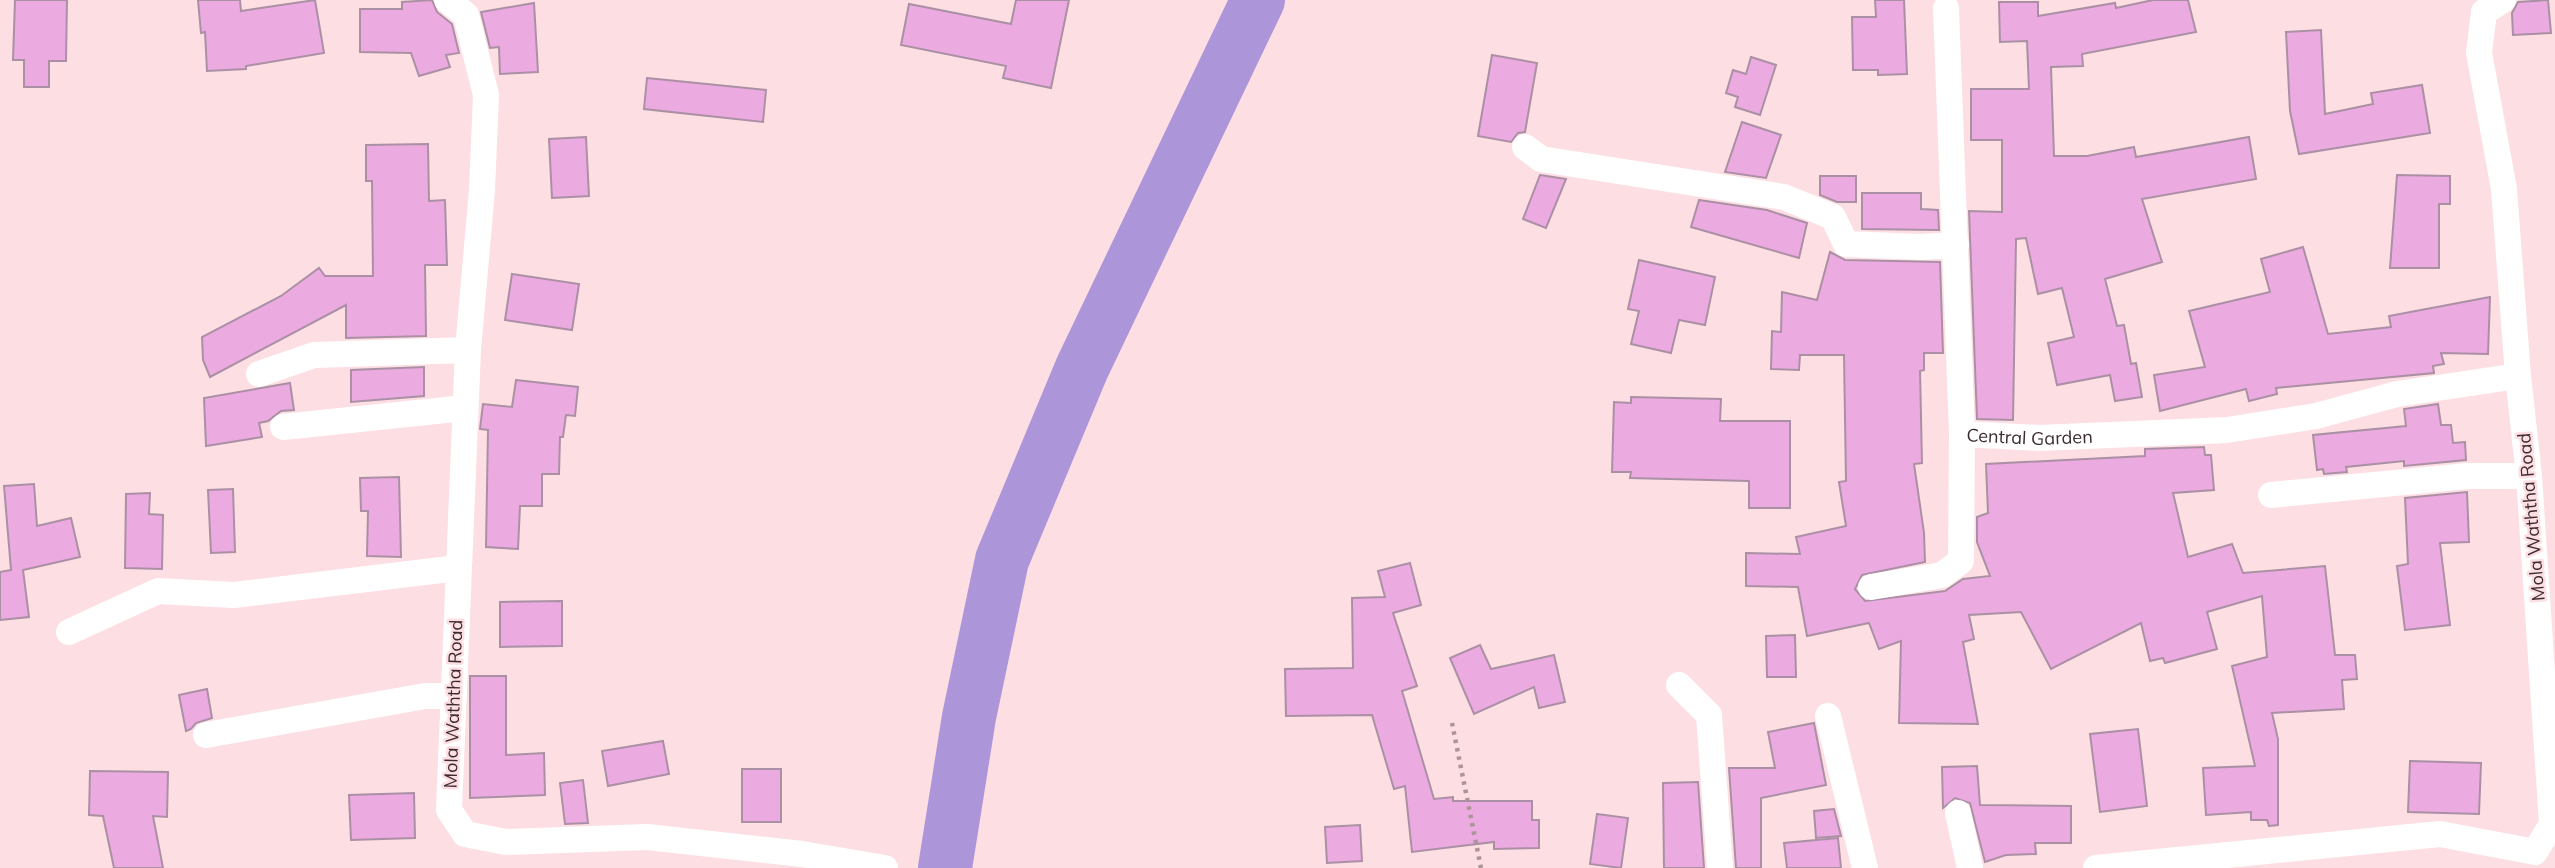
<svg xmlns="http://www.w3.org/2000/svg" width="2555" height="868" font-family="Mulish,sans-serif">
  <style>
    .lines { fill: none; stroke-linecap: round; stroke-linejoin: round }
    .river { stroke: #ad95da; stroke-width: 54 }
    .building { fill: #ecabe0; stroke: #ab90a5; stroke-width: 2 }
    .path { stroke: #ad9498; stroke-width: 4.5; stroke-dasharray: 3.5 5; stroke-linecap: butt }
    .minor { stroke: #fff; stroke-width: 26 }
    .labels { text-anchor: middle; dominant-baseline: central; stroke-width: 5; stroke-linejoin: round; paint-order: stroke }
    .street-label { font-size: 18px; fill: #3a2b2e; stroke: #fddee3 }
  </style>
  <rect width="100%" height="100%" fill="#fddee3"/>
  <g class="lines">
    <!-- river -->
    <path class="river" d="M945,868l24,-151 33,-157 80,-192 176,-368"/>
  </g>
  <!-- building -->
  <g class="building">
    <path d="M15,0h52l-1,61h-17v26h-25v-27h-11z"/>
    <path d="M198,0h42l1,11 74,-11 9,53 -78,13v3l-39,2 -2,-39 -4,1z"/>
    <path d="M432,0l5,12 15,12 7,29 -13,2 4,12 -31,9 -8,-23 -51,-1v-43h42v-7z"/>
    <path d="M1016,0h53l-18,88 -48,-10 3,-12 -105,-21 8,-41 102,20z"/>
    <path d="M1875,0h29l3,74 -29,1v-5h-25l-1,-53h24z"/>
    <path d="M2153,0h35l8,32 -114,22 1,12 -32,1 3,89h33l47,-9 2,10 113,-20 7,42 -114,20 20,63 -57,17 12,47 7,-1 7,39 5,-1 6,34 -27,4 -5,-26 -53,10 -9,-42 26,-6 -12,-49 -24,6 -12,-56 -10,1 -3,181 -36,-1 -8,-208 33,1v-72h-31v-51h58l-2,-48 -27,1 -1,-40h39v14l77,-13 1,5z"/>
    <path d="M2548,0l3,33 -38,2 -1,-22 6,-11z"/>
    <path d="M534,3l4,69 -38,2 -1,-27 -9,1 -9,-36z"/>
    <path d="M2321,30l4,84 48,-10 -2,-11 51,-8 8,48 -131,21 -9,-43 -4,-79z"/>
    <path d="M1492,55l45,8 -12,69 -7,1 -7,9 -33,-6z"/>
    <path d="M1751,57l25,8 -16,50 -25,-8 3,-10 -12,-4 7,-23 13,4z"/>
    <path d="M647,78l119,12 -3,32 -119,-13z"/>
    <path d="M1742,122l39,13 -15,43 -41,-6z"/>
    <path d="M586,137l3,59 -37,2 -3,-59z"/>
    <path d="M428,144l1,57 16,-1 2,65h-22l1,71 -80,2v-33l-136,72 -7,-17 -1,-23 79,-41 38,-28 6,8h48l-1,-95h-6v-36z"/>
    <path d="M1540,175l26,4 -20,49 -23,-9z"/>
    <path d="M2397,175l53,1v28h-11v64h-49z"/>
    <path d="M1820,176h36v26h-19l-17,-7z"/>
    <path d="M1862,193h59v16l17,1 1,20 -77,-1z"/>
    <path d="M1699,200l68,10 40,13 -8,35 -108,-31z"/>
    <path d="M2303,247l25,87 63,-7 -2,-11 101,-19 -2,57 -47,-1 3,11 -11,2 1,7 -158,15 1,6 -28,7 -3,-12 -86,22 -6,-36 51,-8 -16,-56 81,-19 -9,-33z"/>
    <path d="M1830,252l15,8 95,2 3,91h-19v17l-4,1 2,92 -8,1 10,69 1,29 -63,13 -7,14 10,12 80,-10 18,-12 27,-3 -13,-34v-25l11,-4 -2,-49 159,-8v-7l59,-2 1,8h6l3,35 -41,3 15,64 44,-13 11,29 82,-7 10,89h20l2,24 -15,1 2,29 -72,4 6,26v86l-9,1 -2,-6h-16v-8l-45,3 -3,-47 52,-2 -23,-100 35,-9 -5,-61 -55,16 10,37 -52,14 -2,-5 -13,3 -9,-38 -90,46 -30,-57 -52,3 5,24 -11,3 15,82 -79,-1 2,-82 -22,8 -10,-26 -62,13 -9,-49 -52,-1v-33l54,1 -4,-17 50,-11 -7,-44 7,-1 -2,-126h-44l-1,15 -28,-1 1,-38 9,1 1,-40 35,8z"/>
    <path d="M1639,260l76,17 -10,48 -26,-5 -8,33 -40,-9 8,-33 -11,-2z"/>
    <path d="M512,274l67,10 -7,46 -67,-10z"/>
    <path d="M424,367v29l-73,6v-32z"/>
    <path d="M516,380l62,7 -3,29 -9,-1 -3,22h-3l-1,37h-17v32h-22l-2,43 -32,-2 2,-117 -8,-1 3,-25 29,3z"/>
    <path d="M290,383l4,27 -13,1 -13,10 -9,2 3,14 -56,9 -2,-48z"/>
    <path d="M1631,397l90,2 -1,22h70v87h-41v-27l-119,-3 1,-6h-19l2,-70 17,1z"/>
    <path d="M2438,404l3,21h10l2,18 12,-1 1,18 -62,6v-5l-58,6 1,5 -23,2 -1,-5 -6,1 -4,-35 93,-9 -2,-17z"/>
    <path d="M399,477l2,80 -34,-1 1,-45h-7l-1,-33z"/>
    <path d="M34,484l3,42 34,-8 9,39 -57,13 6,47 -29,3v-48l11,-2 -7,-84z"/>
    <path d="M233,489l2,63 -24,1 -3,-63z"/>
    <path d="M2467,492l2,50 -29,1 10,82 -45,5 -8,-64 11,-2 -3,-66z"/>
    <path d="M150,493l-1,21 14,1 -1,54 -37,-1 1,-74z"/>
    <path d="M1410,563l11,42 -28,8 24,73 -15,5 32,108 19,-2v4h79v19h7v28l-45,1v-7l-82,10 -7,-66 -11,3 -22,-74 -86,1 -1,-47 68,-1 -1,-70 33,-1 -7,-26z"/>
    <path d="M562,601v45l-62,1v-45z"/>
    <path d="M1795,635l1,42h-29l-1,-41z"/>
    <path d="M1480,645l11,24 63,-14 11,47 -26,6 -5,-21 -60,27 -24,-56z"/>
    <path d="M470,676h36v79l38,-2 1,42 -75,3z"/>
    <path d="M207,689l5,29 -16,5 -5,6 -5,2 -7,-36z"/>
    <path d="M1814,723l12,62 -65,13v70h-25l-7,-100h46l-7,-36z"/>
    <path d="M2138,729l9,77 -47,6 -10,-78z"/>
    <path d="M663,741l6,33 -61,12 -6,-35z"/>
    <path d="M2410,761l71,2 -2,51 -71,-2z"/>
    <path d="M1977,766l3,39 91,1v37h-36l1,11 -30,1 -21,7 -15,-59 -15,-5 -12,10 -1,-41z"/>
    <rect x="742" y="769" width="39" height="53"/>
    <path d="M90,771l78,1 -1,45 -14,-1 10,52h-49l-11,-52 -14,-1z"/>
    <path d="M583,780l5,43 -23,1 -5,-41z"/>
    <path d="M1698,782l6,86h-40l-1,-85z"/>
    <path d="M414,793l1,45 -64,2 -2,-45z"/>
    <path d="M1834,809l7,27 -25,2 -2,-27z"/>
    <path d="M1597,814l31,4 -7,50 -31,-4z"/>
    <path d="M1360,825l2,36 -35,2 -2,-36z"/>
    <path d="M1838,838l3,30h-54l-3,-25z"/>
  </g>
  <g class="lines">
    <!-- path -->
    <path class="path" d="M1452,723l29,145"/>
    <!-- minor -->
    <g class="minor">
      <path d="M447,0l19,15 20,80 -4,95 -14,160 -19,460 16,24 41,8 141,-5 155,17 83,14"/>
      <path id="s1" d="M1946,8l16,426 78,4 187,-8 89,-14 81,-22 121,-18"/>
      <path d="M1525,147l16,12 243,38 49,20 13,27 74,3 36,-2"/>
      <path d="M259,374l55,-19 154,-5"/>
      <path d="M283,427l182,-19"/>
      <path d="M2271,495l196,-19h62"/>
      <path d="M1871,587l71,-12 19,-14 1,-127"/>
      <path d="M69,632l89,-41 76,4 224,-27"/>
      <path d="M1679,685l30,30 11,153"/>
      <path d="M1828,716l37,152"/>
      <path d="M206,735l219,-39h29"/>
      <path d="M1958,813l12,55"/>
      <path d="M2096,868l344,-34 95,18 17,-28 -23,-348 -11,-100 -14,-187 -25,-136 5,-41 19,-12"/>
    </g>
  </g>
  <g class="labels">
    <!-- street labels -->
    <g class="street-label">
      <text stroke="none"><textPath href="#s1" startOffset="494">Central Garden</textPath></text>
      <text transform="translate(2531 517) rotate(-95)">Mola Waththa Road</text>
      <text transform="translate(453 704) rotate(-88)">Mola Waththa Road</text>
    </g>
  </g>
</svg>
